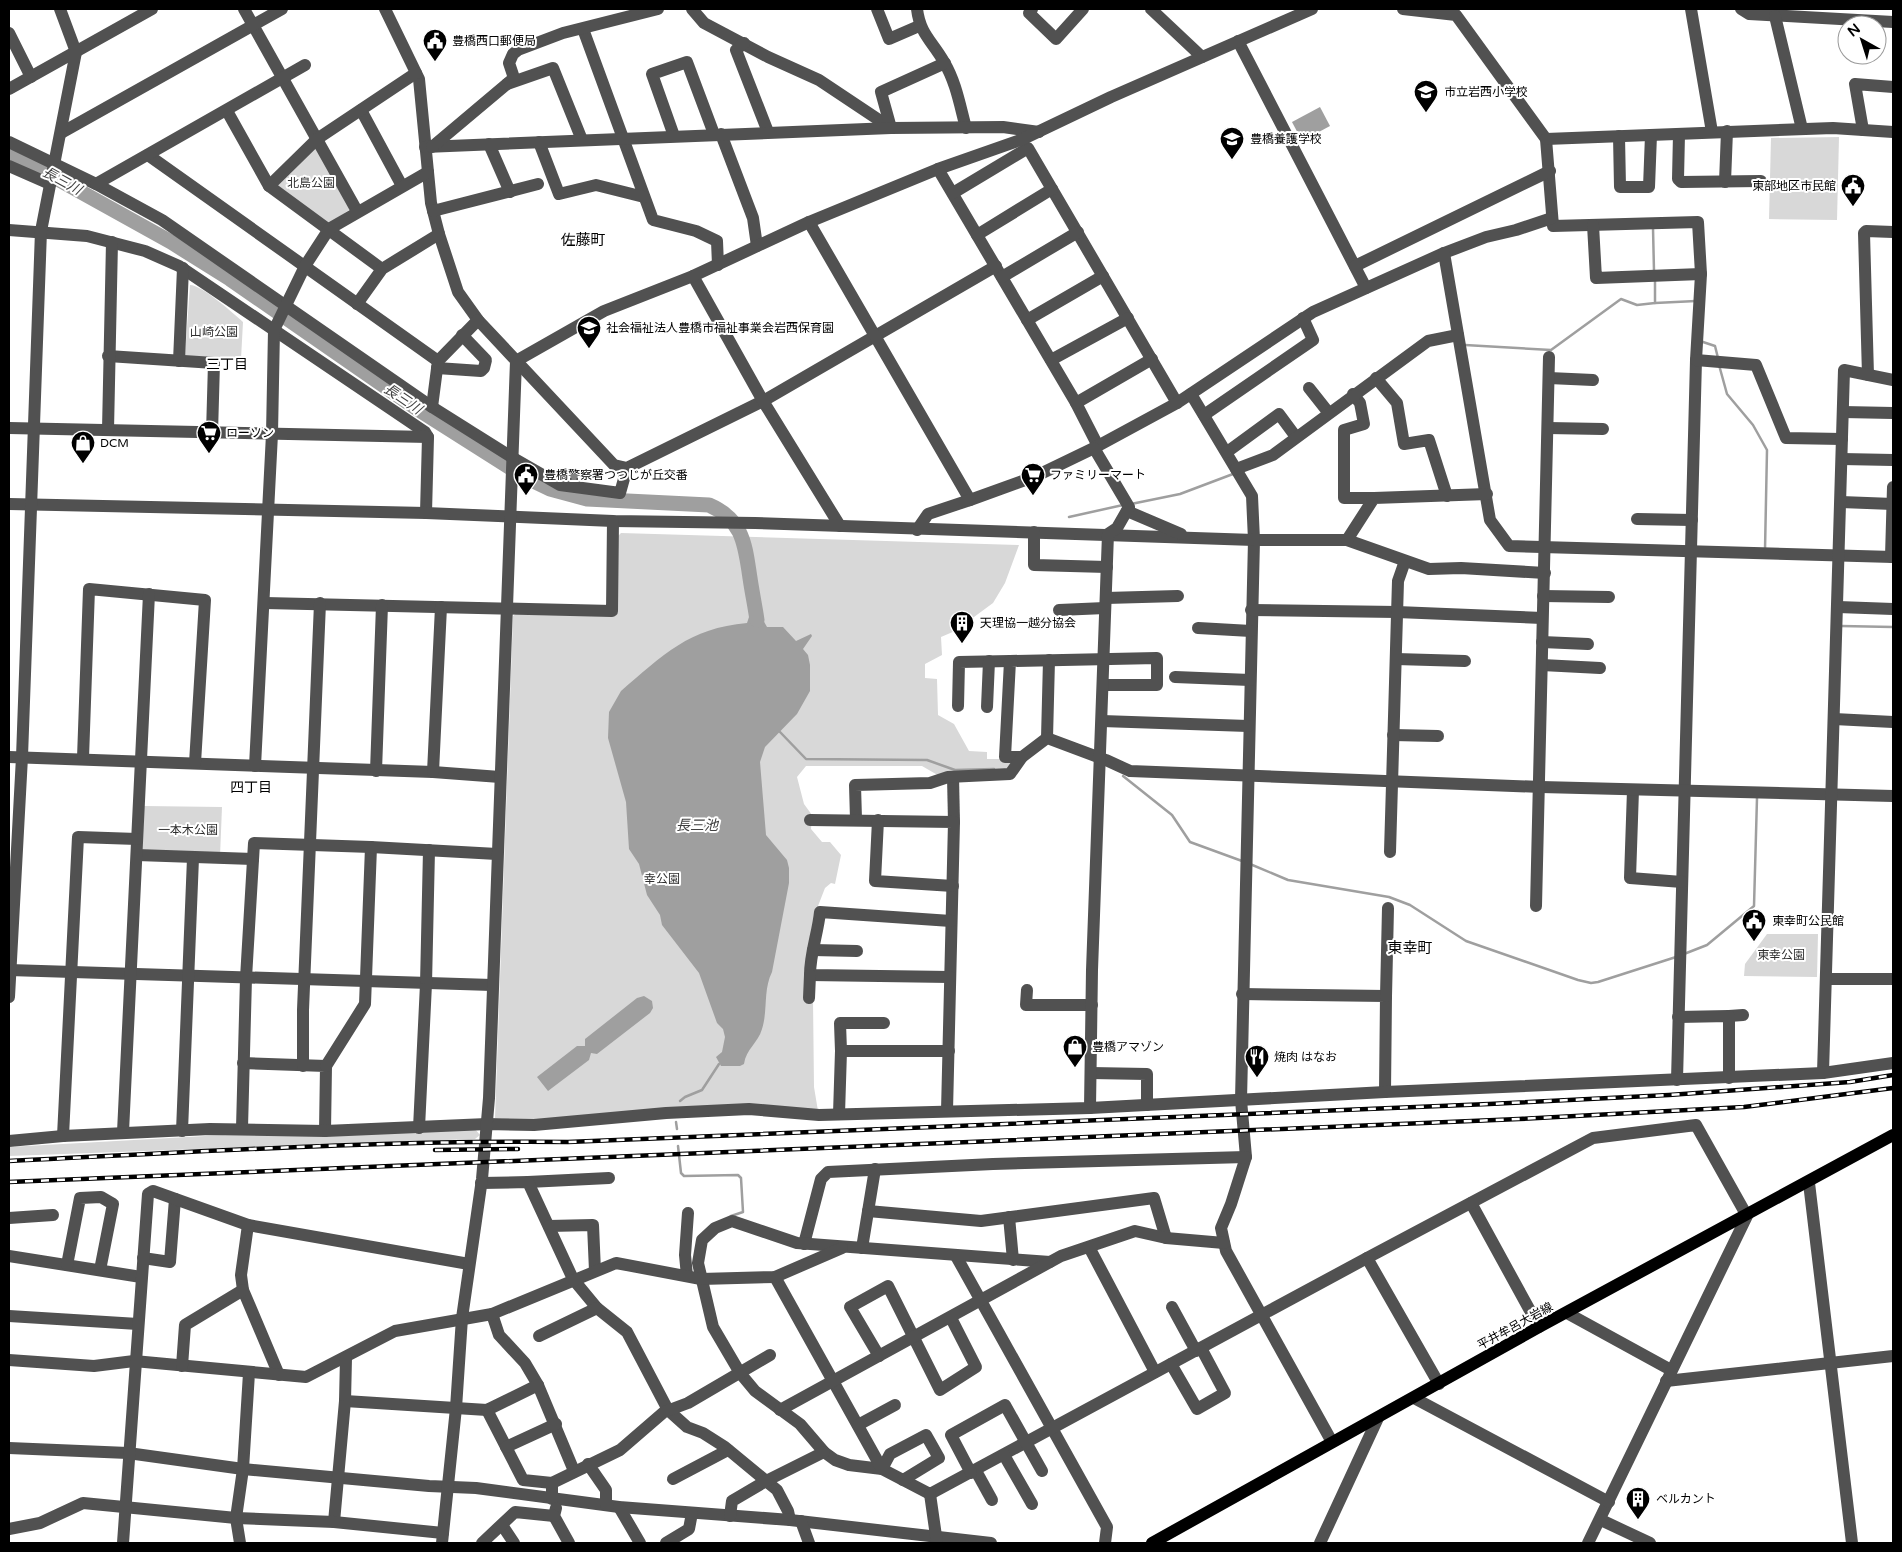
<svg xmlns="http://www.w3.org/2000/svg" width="1902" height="1552" font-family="'Varela Round','Noto Sans JP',sans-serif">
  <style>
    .green { fill: #d8d8d8 }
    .water { fill: #9f9f9f }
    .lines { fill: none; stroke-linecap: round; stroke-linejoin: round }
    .stream { stroke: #9f9f9f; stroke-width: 2.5 }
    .river { stroke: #9f9f9f; stroke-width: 15 }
    .minor { stroke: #515151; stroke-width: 12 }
    .major { stroke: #000; stroke-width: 12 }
    .rail-casing { stroke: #000; stroke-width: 4.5 }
    .rail { stroke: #fff; stroke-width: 2.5; stroke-dasharray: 8; stroke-linecap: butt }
    .labels { text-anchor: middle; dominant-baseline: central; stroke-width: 4; stroke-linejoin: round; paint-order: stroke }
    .poi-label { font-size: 12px; fill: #000; stroke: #fff; text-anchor: start }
    .park-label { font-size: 12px; fill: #2f2f2f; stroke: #fff }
    .street-label { font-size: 12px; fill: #000; stroke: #fff }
    .water-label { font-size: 14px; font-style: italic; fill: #404040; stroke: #fff }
    .neighbourhood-label { font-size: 14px; fill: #000; stroke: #fff }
    .quarter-label { font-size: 15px; fill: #000; stroke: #fff }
  </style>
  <rect width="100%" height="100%" fill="#fff"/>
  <!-- green -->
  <g class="green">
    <path d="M1839,137l-2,83 -68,-1 2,-81z"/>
    <path d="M314,146l38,62 -24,16 -52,-37z"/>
    <path d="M190,285c12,0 43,28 53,37l-2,37 -53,-2 -3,-2z"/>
    <path d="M621,533l398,12 -14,38 -12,20 -38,28 -14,6 1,18 -17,9v14l12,1 1,36 16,9 15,27 18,1v7h29l-8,12 -67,6 -19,-11h-116l-9,11 7,27 8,11 -1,14 11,13h8l11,13 -6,29 -4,-1 -6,5 -7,18 -5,94 1,87 4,24 -285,10 -38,-3 18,-502 4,-3 99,2 2,-79z"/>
    <path d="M144,806l78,1 -2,49 -78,-5z"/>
    <path d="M1767,934h51l-1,43 -73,-1 1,-12z"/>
    <path d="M475,1129l5,6 -5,4 -466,17v-9l232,-13 111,1z"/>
  </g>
  <!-- water -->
  <g class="water">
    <path d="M1320,107l10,19 -28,15 -10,-19z"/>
    <path d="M749,617l13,1 5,9h16l13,14 15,-7 1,2 -9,13 5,6 2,10v26l-13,23 -32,33 -5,15 6,73 21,25 2,8v15l-17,89c-9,18 -4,38 -10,57 -4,14 -16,20 -18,35l-4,2h-19l-5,-9 6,-5 3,-15 -2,-8 -6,-6 -18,-50 -37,-48 -2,-10 -13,-20 -8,-31 -10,-15 -3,-47 -18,-64 1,-26 12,-21c42,-36 68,-63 126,-68z"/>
    <path d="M644,996l8,5 1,7 -3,5 -53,41 -6,-1 -2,7 -41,31 -11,-14 40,-31h8v-7l52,-41z"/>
  </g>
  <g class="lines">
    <!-- stream -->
    <g class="stream">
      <path d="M1653,228l1,43"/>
      <path d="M1655,303l41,-2"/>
      <path d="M1700,341l15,5 3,12"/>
      <path d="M1465,345l86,5 70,-51 16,6 18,-2v-24"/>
      <path d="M1719,365l8,29 26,31 14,25 -2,100"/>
      <path d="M1131,504l49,-10 53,-20"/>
      <path d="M1069,517l54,-12"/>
      <path d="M1841,626l52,1"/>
      <path d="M780,732l26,27 121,1 28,10 39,-1"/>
      <path d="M1123,776l49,39 18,27 52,19"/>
      <path d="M1250,864l38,16 101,17 21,8 56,36 112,39 13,3 7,-1 78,-25"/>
      <path d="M1684,954l23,-9 47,-39 3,-108"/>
      <path d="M680,1101l5,-4 17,-7 17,-26"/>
      <path d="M676,1122l1,7"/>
      <path d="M678,1146l3,27 3,3 54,-1 3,3 2,34 -12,4"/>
    </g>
    <!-- river -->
    <path class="river" d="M9,152l162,90 59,37 189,131 106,67 25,12 37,10 122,6c35,15 36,41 41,73 2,14 5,28 7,42"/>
    <!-- minor -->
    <g class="minor">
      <path d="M244,9l113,202"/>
      <path d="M385,9l34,70 12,124 8,31 19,58 20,28 136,145 13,3 136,-67 233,-135"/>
      <path d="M692,9l12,14 64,34 51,23 72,48"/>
      <path d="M877,9l12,30 30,-13"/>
      <path d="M917,9c3,25 15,32 27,53 12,20 16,44 22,66"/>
      <path d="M1032,9l-3,4 27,26 27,-30"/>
      <path d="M1151,9l51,48"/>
      <path d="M1403,9l53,6 90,124 7,87 145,-4 3,52 -5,86 -19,720"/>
      <path d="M1691,9l21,123"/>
      <path d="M1741,9l8,5 144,8"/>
      <path d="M1775,16l27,113"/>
      <path d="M583,29l70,191 43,11 21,10 1,24"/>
      <path d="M9,33l22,44"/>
      <path d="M1238,41l128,247"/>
      <path d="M744,43l-8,7 32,82"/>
      <path d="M507,84l46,-16 29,72"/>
      <path d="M9,89l143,-80"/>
      <path d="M361,110l41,76"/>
      <path d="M227,111l42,75 113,83"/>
      <path d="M891,128l-10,-36 64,-29"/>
      <path d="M1863,130l-8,-46 38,3"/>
      <path d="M61,133l221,-124"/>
      <path d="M721,134l32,84 4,28"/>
      <path d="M1679,134l-1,45 3,3 80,-1"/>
      <path d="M674,136l-22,-62 35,-12 27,72"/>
      <path d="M1619,136l1,51h29l2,-52"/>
      <path d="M1546,139l287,-11 60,4"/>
      <path d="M9,142l87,42 66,36 270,187 81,51 47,27 60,8 7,-25"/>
      <path d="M539,142l20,52 37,-9 48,12"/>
      <path d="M489,144l21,48"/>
      <path d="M425,147l466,-19 112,-1 36,5"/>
      <path d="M432,147l82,-69 -5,-15 4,-9 5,-4 45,-17 95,-24"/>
      <path d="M148,155l290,206"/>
      <path d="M9,166l41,18"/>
      <path d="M938,169l138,234 22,43"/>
      <path d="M1725,182l2,-51"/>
      <path d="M96,184l209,-119"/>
      <path d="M269,186l48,-47 99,-66"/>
      <path d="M953,193l75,-45 149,255"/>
      <path d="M433,211l105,-27"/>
      <path d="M809,222l161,278 66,-24 58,-28 83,-45 136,-91 131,-59 42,-16 30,-7 36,-12"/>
      <path d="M1593,225l3,53 105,-4"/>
      <path d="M9,230l78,6 58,15 34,15 246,166 3,5 -2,76"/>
      <path d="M977,235l75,-46"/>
      <path d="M1444,253l46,267 19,26 384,11"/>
      <path d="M1355,266l195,-95"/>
      <path d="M693,276l70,125 77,125"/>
      <path d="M1002,277l76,-45"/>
      <path d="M357,304l25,-35 57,-35"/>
      <path d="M1027,320l76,-44"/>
      <path d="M108,356l106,7 -2,70"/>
      <path d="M1051,360l77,-42"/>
      <path d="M1696,360l60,5 30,73 56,1"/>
      <path d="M179,361l4,-93"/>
      <path d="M437,368l44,3 3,-3 2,-8 -24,-25"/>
      <path d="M1868,375l-4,-142 2,-2 27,1"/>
      <path d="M1376,378l21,25 7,41 25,-4 18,56"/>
      <path d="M1549,378l44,2"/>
      <path d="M1309,388l19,24"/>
      <path d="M1191,394l61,102 2,44 -13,560 5,57 -15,47 -10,24 5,23 106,191"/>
      <path d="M1353,394l7,9 4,21 -20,6v68h30"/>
      <path d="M1076,403l76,-44"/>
      <path d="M432,407l6,-46 40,-41"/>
      <path d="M1843,412l50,1"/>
      <path d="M1204,415l109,-75 -10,-22"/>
      <path d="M9,428l419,9"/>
      <path d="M1548,428l55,1"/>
      <path d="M108,430l4,-188"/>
      <path d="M1227,452l52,-38 17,23"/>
      <path d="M1842,459l51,1"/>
      <path d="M1236,469l37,-14 155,-114 30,-6"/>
      <path d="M1841,502l52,2"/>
      <path d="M9,504l417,9 187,8 142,2 499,17h93l82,29 32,-1 84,5"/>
      <path d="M1127,511l54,23"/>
      <path d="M1637,519l55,1"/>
      <path d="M917,530l11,-16 42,-14"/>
      <path d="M1034,532v33l73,2"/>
      <path d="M1347,540l27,-42 113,-4"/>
      <path d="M1891,557l2,-70"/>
      <path d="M1543,596l66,1"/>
      <path d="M1106,598l72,-2"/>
      <path d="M265,603l347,8 1,-90"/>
      <path d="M1838,607l55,2"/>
      <path d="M1059,610l46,-2"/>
      <path d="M1251,610l146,2 145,6"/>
      <path d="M1198,628l53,3"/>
      <path d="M1542,642l46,2"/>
      <path d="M1396,659l69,2"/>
      <path d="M1542,665l58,3"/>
      <path d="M1175,677l75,3"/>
      <path d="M958,706l1,-44 51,-1"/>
      <path d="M987,707l2,-46"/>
      <path d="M1834,719l59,3"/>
      <path d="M1102,721l146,5"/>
      <path d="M1393,735l45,1"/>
      <path d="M1047,738l2,-78"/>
      <path d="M9,757l424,15 67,5"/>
      <path d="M1022,757h-17l5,-96 147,-3v27h-54"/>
      <path d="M83,758l6,-169 116,11 -10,163"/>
      <path d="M255,766l17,-332 2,-104 31,-64 24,-37 99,-57"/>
      <path d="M376,771l6,-166"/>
      <path d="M433,772l8,-165"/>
      <path d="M953,777l1,45"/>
      <path d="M1633,790l-3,88 52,4"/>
      <path d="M856,819l-1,-34 75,-2 18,-6 62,-3 12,-17 25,-19 59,22 24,11 411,16 352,9"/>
      <path d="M810,820l144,2 -7,289"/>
      <path d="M878,820l-3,61 78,5"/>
      <path d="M1390,852l8,-271 7,-20"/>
      <path d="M137,855l116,4"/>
      <path d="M1536,906l13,-549"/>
      <path d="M813,950l44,1"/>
      <path d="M9,970l483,15"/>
      <path d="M950,977l-140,-2c0,-22 8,-42 10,-63l131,9"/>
      <path d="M1826,979h67"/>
      <path d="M1027,990l-1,15h66"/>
      <path d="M1242,994l144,2 -1,96"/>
      <path d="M1386,996l2,-88"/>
      <path d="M9,997l13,-240 19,-526 35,-179 -16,-43"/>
      <path d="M809,998l1,-23"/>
      <path d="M1729,1016l14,-1"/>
      <path d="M1678,1017l51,-1v62"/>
      <path d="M841,1051l-1,-28h44"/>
      <path d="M243,1063l83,3 -1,65"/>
      <path d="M303,1066v-56l17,-407"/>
      <path d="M326,1066l39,-62 6,-157"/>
      <path d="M1091,1073l56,1v31"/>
      <path d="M1823,1073l21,-703 49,10"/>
      <path d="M1090,1108l2,-138 16,-436 9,-6 12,-21 -35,-59"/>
      <path d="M839,1114l2,-63h108"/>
      <path d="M242,1128l4,-150 8,-135 117,4 126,7"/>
      <path d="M419,1128l7,-144 3,-134"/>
      <path d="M182,1131l11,-273"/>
      <path d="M123,1132l26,-538"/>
      <path d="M63,1136l15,-299 59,2"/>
      <path d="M9,1141l54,-5 147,-7 115,2 162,-7 47,1 132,-12 83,-4 70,6 271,-7 295,-16 438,-19 70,-10"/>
      <path d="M528,1182l81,-4"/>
      <path d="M481,1183l47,-1 45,97 24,29 30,24 41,78 19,17 16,6 22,14 52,43 11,21 2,9"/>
      <path d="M1809,1183l43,360"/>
      <path d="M1471,1203l68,124"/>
      <path d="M868,1211l113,10 173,-23 12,40"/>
      <path d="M1009,1217l4,43"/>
      <path d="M9,1218l44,-3"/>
      <path d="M248,1225l-7,50 2,15 36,85"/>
      <path d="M549,1226l44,-1 2,46"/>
      <path d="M804,1244l17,-65 7,-7 165,-8 253,-7"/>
      <path d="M1089,1247l66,125"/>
      <path d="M862,1248l13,-79"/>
      <path d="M9,1256l132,21"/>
      <path d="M956,1256l151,271 -2,16"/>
      <path d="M143,1258l27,4 5,-63"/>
      <path d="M1050,1262l-253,-19 -65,-22 -17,7 -13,12 -4,23 15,64 27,46 15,18 45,33 24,28 11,8 14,5 33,4 48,25 437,-236"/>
      <path d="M67,1265l13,-67 21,-1 12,7 -13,66"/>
      <path d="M687,1276l-2,-21 3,-42"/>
      <path d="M775,1277l107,192 8,-15 36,-19 13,23 -36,22"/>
      <path d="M1172,1307l24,44"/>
      <path d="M1567,1313l104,57"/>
      <path d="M492,1314l7,21 26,28 13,22 36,86"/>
      <path d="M9,1316l129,8"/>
      <path d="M539,1336l58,-28"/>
      <path d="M879,1356l-29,-49 38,-21 52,104 36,-23 -25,-49"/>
      <path d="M9,1360l85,6 40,-5 172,16 89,-46 97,-17 124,-51 85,16 74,-2 67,-29"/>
      <path d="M1171,1364l26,45 28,-16 -24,-45"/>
      <path d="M182,1366l3,-41 58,-35"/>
      <path d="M1666,1381l227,-25"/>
      <path d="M1439,1384l-72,-126 226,-120 103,-13 51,91 -159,327"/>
      <path d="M1414,1398l195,104"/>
      <path d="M345,1401l142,9 51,-25"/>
      <path d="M487,1410l36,70 29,3"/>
      <path d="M780,1410l281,-154 74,-25 31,7 58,5"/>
      <path d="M858,1425l37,-20"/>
      <path d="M506,1447l50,-23"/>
      <path d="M9,1448l119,5 115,16 186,17 47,2 143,19 171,13 201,23"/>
      <path d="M1004,1455l28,49"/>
      <path d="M588,1464l18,26v15"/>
      <path d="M976,1471l16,29"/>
      <path d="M971,1473l-20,-38 54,-30 37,66"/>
      <path d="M673,1479l55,-29"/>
      <path d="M930,1494l7,49"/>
      <path d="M552,1499v-16l68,-33 44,-38 24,-9 82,-48"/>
      <path d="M619,1507l21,36"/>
      <path d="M556,1508l-2,8 15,27"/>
      <path d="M730,1516l2,-15 34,-20 58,-29"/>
      <path d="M1601,1520l49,23"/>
      <path d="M801,1521l8,22"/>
      <path d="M334,1522l11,-121 1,-43"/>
      <path d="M502,1525l12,18"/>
      <path d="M9,1529l31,-6 43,-20 153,15 98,4 109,11"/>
      <path d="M123,1543l25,-349 5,-3 95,34 221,39"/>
      <path d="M240,1543l-4,-25 7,-49 6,-96"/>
      <path d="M442,1543l14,-135 6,-90 20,-139 7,-81 27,-737 88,-50 89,-35 116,-54 129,-53 85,-30 88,-42 201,-88"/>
      <path d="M482,1543l33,-31 39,4"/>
      <path d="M666,1543l23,-14 3,-16"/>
      <path d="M1320,1543l58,-125"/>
    </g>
    <!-- major -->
    <path class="major" d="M1152,1543l387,-216 354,-192"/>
    <defs>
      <g id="rail">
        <path d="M435,1150l83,-1"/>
        <path d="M9,1161c186,-9 373,-21 559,-19l921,-38 180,-9 181,-13 43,-7"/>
        <path d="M9,1182l1510,-63 225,-12 149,-19"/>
      </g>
    </defs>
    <!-- rail casing -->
    <use href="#rail" class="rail-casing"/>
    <!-- rail -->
    <use href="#rail" class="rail"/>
  </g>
  <!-- icons -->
  <defs>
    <symbol id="civic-pin" viewBox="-11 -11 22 30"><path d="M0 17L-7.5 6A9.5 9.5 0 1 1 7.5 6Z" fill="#000" stroke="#fff"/><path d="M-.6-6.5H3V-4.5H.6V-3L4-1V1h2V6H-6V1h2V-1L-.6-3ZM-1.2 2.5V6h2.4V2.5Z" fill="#fff"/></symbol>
    <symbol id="school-pin" viewBox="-11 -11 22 30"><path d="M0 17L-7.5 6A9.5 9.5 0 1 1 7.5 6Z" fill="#000" stroke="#fff"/><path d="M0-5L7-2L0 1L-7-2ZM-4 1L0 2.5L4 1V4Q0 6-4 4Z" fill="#fff"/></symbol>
    <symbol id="supermarket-pin" viewBox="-11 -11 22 30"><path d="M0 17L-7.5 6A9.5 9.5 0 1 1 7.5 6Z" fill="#000" stroke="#fff"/><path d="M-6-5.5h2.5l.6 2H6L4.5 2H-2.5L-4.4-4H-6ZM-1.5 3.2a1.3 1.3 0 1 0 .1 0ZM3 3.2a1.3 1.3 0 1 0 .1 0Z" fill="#fff"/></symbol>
    <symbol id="shop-pin" viewBox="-11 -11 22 30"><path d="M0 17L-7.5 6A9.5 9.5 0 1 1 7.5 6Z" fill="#000" stroke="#fff"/><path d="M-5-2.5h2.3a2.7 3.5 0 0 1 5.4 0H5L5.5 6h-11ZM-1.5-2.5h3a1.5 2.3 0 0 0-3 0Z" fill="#fff"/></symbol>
    <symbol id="building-pin" viewBox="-11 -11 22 30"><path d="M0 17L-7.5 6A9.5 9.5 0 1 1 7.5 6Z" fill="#000" stroke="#fff"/><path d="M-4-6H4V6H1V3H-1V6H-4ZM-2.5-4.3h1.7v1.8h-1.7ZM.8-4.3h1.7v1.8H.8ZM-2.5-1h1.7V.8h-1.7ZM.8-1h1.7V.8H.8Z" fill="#fff"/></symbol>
    <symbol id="restaurant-pin" viewBox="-11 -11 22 30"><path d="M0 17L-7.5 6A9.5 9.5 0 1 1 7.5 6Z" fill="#000" stroke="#fff"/><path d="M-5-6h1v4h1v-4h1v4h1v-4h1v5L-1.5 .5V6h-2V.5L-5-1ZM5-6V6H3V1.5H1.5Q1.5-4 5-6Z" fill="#fff"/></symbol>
  </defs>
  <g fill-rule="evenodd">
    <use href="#civic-pin" x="421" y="27" width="28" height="38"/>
    <use href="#school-pin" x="1412" y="78" width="28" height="38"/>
    <use href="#school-pin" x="1218" y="125" width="28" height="38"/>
    <use href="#civic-pin" x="1839" y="172" width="28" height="38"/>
    <use href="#school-pin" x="575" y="314" width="28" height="38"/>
    <use href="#supermarket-pin" x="195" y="419" width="28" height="38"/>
    <use href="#shop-pin" x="69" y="429" width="28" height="38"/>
    <use href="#civic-pin" x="512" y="461" width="28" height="38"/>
    <use href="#supermarket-pin" x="1019" y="461" width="28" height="38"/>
    <use href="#building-pin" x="948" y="609" width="28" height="38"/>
    <use href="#civic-pin" x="1740" y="907" width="28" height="38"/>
    <use href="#shop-pin" x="1061" y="1033" width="28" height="38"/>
    <use href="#restaurant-pin" x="1243" y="1043" width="28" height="38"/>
    <use href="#building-pin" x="1624" y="1485" width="28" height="38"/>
  </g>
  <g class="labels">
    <!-- poi labels -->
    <g class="poi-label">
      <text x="452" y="41">豊橋西口郵便局</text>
      <text x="1444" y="92">市立岩西小学校</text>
      <text x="1250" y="139">豊橋養護学校</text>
      <text x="1836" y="186" text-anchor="end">東部地区市民館</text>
      <text x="606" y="328">社会福祉法人豊橋市福祉事業会岩西保育園</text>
      <text x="226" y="433">ローソン</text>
      <text x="100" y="443">DCM</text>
      <text x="544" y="475">豊橋警察署つつじが丘交番</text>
      <text x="1050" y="475">ファミリーマート</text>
      <text x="980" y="623">天理協一越分協会</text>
      <text x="1772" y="921">東幸町公民館</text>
      <text x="1092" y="1047">豊橋アマゾン</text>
      <text x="1274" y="1057">焼肉 はなお</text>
      <text x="1656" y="1499">ベルカント</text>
    </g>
    <!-- park labels -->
    <g class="park-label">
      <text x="311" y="183">北島公園</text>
      <text x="214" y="332">山崎公園</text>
      <text x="188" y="830">一本木公園</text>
      <text x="662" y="879">幸公園</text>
      <text x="1781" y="955">東幸公園</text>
    </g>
    <!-- street labels -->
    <g class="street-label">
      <text transform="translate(1515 1326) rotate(-29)">平井牟呂大岩線</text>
    </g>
    <!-- water labels -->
    <g class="water-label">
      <text transform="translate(62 181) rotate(29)">長三川</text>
      <text transform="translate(403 399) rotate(34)">長三川</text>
      <text x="697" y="825">長三池</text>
    </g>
    <!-- neighbourhood labels -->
    <g class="neighbourhood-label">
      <text x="227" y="364">三丁目</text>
      <text x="251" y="787">四丁目</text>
    </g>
    <!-- quarter labels -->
    <g class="quarter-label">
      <text x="583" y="240">佐藤町</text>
      <text x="1410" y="948">東幸町</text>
    </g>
  </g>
  <!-- border -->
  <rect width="1902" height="1552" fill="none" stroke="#000000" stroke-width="20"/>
  <!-- north arrow -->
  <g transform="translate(1862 40) rotate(321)"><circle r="24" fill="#ffffff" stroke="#999999"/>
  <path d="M0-4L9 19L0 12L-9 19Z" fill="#000000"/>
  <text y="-8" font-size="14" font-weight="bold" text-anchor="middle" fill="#000000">N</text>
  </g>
</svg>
